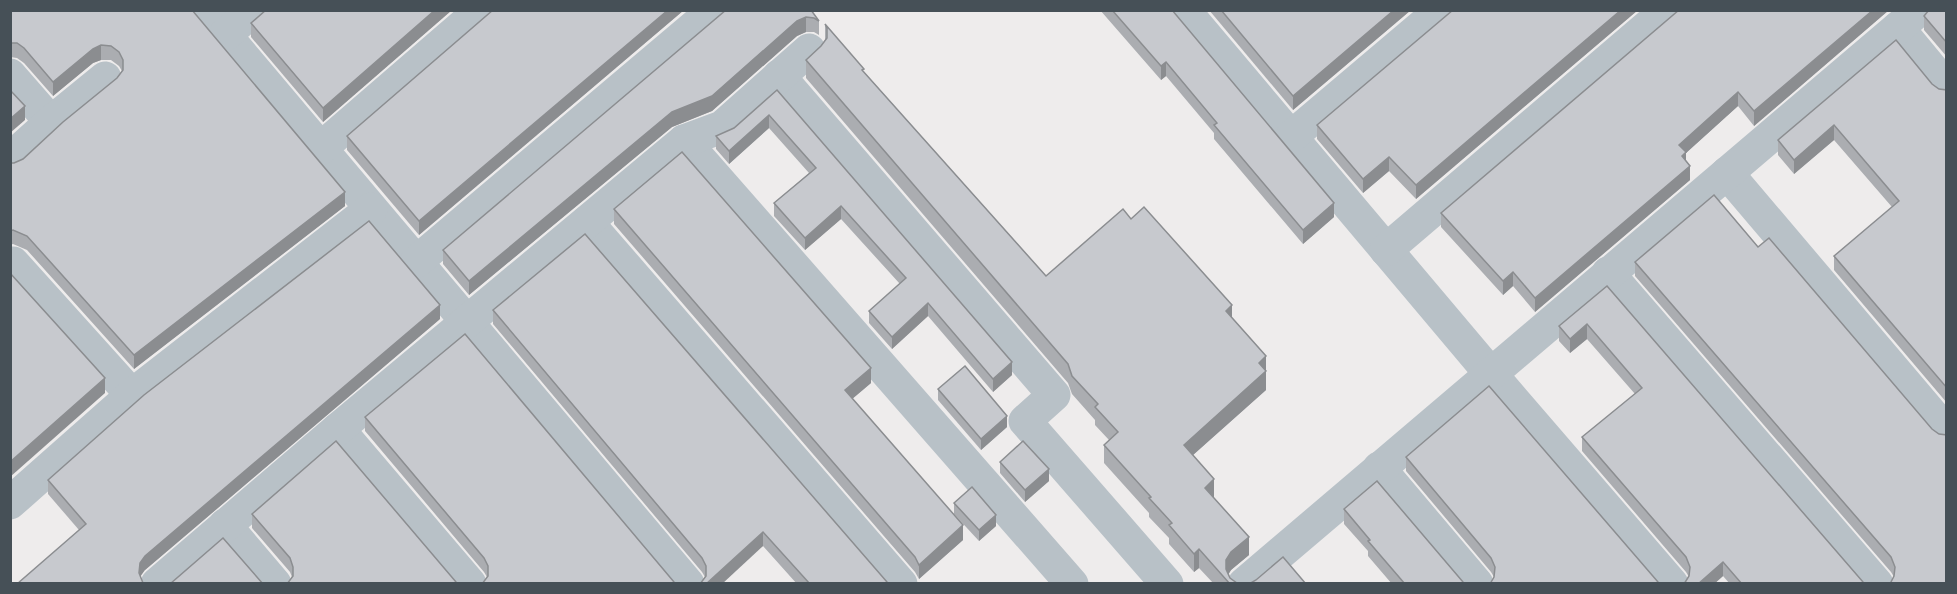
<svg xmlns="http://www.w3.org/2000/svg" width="1957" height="594" font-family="'IBM Plex Sans',sans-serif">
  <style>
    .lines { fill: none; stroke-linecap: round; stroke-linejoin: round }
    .street { stroke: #b8c1c7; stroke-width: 33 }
    .wall { fill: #abadb1 }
    .shaded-wall { fill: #8b8d90 }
    .building { fill: #c7c9ce; stroke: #8b8d90; stroke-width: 1.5 }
  </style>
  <rect width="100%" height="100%" fill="#eeecec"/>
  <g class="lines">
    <!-- street -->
    <g class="street">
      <path d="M204,10l484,574"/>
      <path d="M1184,10l306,363 182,211"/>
      <path d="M1898,28l48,58"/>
      <path d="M225,35l29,-25"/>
      <path d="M10,75l41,47"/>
      <path d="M779,76l275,319 -29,26 142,163"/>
      <path d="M1292,136l149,-126"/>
      <path d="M684,141l388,443"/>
      <path d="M320,149l161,-139"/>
      <path d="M10,159l41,-37 54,-44"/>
      <path d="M1727,173l219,258"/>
      <path d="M587,222l314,362"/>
      <path d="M1386,250l281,-240"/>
      <path d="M416,262l298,-252"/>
      <path d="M10,263h3l119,132"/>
      <path d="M1608,273l269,311"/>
      <path d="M338,429l132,155"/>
      <path d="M1379,468l98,116"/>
      <path d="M10,503l122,-108 239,-186"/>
      <path d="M225,525l50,59"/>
      <path d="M157,584l181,-155 346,-288 38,-14 87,-77"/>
      <path d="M1244,584l675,-574"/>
    </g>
  </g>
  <!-- wall -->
  <g class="wall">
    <path d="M10,10h182l153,196 -211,163 -107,-119 -14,-6 -3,1v-82h4l9,-4 94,-81 5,-7 -3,-5 -8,-6h-10l-8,3 -40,33 -29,-33 -7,-5 -7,-1z"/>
    <path d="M266,10h186l-129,112 -72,-85v-14z"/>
    <path d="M493,10h191l-265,225 -72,-85v-14z"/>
    <path d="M726,10l87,3 6,8v14l-5,-3h-8l-9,4 -85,75 -40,16 -203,168 -26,-31v-14z"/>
    <path d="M1100,10h72l162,207 -31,27 -89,-105v-6l-48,-57 -5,4z"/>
    <path d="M1209,10h202l-118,100z"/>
    <path d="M1453,10h185l-222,189 -27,-28 -26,22 -46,-54v-14z"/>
    <path d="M1679,10h210l-135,116 -16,-20 -52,47v8l4,19 -155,132 -22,-26 -10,9 -62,-68v-14z"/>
    <path d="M1947,10v47l-23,-27v-14z"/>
    <path d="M825,24l39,48 182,204 85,-57 101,99 34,53v19l-73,65 21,43 35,57 -18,15 -3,5 2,3 7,5 7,1h-30l-15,-16 -5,4 -25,-28v-6l-20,-21v-4l-45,-50v-18l5,-5 -14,-15v-5l-23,-26 -4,-11 -262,-305v-18l15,-14 4,-6z"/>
    <path d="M1932,84l7,5 8,1v313l-113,-133v-14l58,-49 -58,-67 -40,34 -16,-19v-15z"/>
    <path d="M777,90l235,285 -19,17 -65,-76 -36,33 -23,-26v-12l31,-27 -59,-65 -36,31 -31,-34v-13l35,-30 -40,-45 -40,36 -13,-15v-13l18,-8z"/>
    <path d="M614,209l257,174 -19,16 111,141 -44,39 -4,-7 -301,-348z"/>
    <path d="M1758,247l174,182 7,5 -45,143 -3,-5 -256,-296v-14z"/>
    <path d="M1607,286l256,296 2,2h-135l-7,-8 -9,8h-30l5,-7 -3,-5 -104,-121v-14l53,-43 -48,-55 -17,14 -11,-12v-15z"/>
    <path d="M493,310l394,272 2,2h-92l-34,-38 -58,31 -3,-5 -209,-248z"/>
    <path d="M440,319l-295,251 -66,-40 -31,-36v-14z"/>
    <path d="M938,389l69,38 -26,23 -43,-50z"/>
    <path d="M365,417l309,165 -187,-5 -3,-5 -119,-141z"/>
    <path d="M1406,457l252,125 -164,-5 -3,-5 -85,-101z"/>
    <path d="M1000,462l49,19 -24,21 -25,-29z"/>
    <path d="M954,503l42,23 -17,15 -25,-27z"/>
    <path d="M1344,509l119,73 2,2h-73l-24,-28v-5l-24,-27z"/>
    <path d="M252,514l204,68 -164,-5 -2,-5 -38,-44z"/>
  </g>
  <!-- shaded-wall -->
  <g class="shaded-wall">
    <path d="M435,10h17l-129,112v-14z"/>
    <path d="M668,10h16l-265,225v-14z"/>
    <path d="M1394,10h17l-118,100v-14z"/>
    <path d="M1621,10h17l-222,189v-14z"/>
    <path d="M1873,10h16l-135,116v-15z"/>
    <path d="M806,17v15l-9,4 -85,75 -40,16 -203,168v-14l203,-169 125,-91z"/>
    <path d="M101,45v15l-8,3 -40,33v-14l40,-33z"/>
    <path d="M1166,62v14l-5,4v-14z"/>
    <path d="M1738,92v14l-52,47v14l-7,-22z"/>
    <path d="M25,106v14l-15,13v-14z"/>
    <path d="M769,115v13l-40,36v-13z"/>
    <path d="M1834,125v15l-40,34v-14z"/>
    <path d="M1389,157v14l-26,22v-14z"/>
    <path d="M1690,166v14l-155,132v-14z"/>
    <path d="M345,192v14l-211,163v-14z"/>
    <path d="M1334,203v14l-31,27v-14z"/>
    <path d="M841,206v13l-36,31v-12z"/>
    <path d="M1513,272v14l-10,9v-14z"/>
    <path d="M928,303v13l-36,33v-12z"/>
    <path d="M440,305v14l-295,251 -5,7 -1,-4 1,-10 5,-7z"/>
    <path d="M1232,305v19l-6,-13z"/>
    <path d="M1587,324v15l-17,14v-14z"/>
    <path d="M1266,356v34l-82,73v-18l75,-82z"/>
    <path d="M1012,362v13l-19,17v-13z"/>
    <path d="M871,368v15l-26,22v-15z"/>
    <path d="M105,378v15l-95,84v-15z"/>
    <path d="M1007,416v11l-26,23v-11z"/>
    <path d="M1049,469v12l-24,21v-12z"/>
    <path d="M1214,479v19l-9,-10z"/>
    <path d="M996,515v11l-17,15v-11z"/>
    <path d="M963,525v15l-44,39v-14z"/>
    <path d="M763,532v14l-41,38h-16z"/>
    <path d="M1249,537v18l-18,15 -5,8v-18l5,-8z"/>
    <path d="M1199,549v19l-5,4v-18z"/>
    <path d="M1723,562v14l-9,8h-16z"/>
  </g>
  <!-- building -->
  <g class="building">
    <path d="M10,10h182l153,182 -211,163 -107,-119 -14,-6 -3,1v-68h4l9,-4 40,-37 54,-44 6,-8v-10l-4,-8 -8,-6 -10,-1 -8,4 -40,33 -29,-34 -7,-5h-7z"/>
    <path d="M266,10h169l-112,98 -72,-85z"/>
    <path d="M493,10h175l-249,211 -72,-85z"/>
    <path d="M726,10h85l8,11 -5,-3 -8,-1 -9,4 -85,75 -40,16 -203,169 -26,-31z"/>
    <path d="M1112,10h60l162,193 -31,27 -89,-105 3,-2 -51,-61 -5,4z"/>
    <path d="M1221,10h173l-101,86z"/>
    <path d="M1453,10h168l-205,175 -27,-28 -26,22 -46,-54z"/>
    <path d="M1679,10h194l-119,101 -16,-19 -59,53 7,7 -4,4 8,10 -155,132 -22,-26 -10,9 -62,-68z"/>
    <path d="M1929,10h18v33l-23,-27z"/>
    <path d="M825,24l39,45 -2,1 184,206 77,-67 8,10 13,-12 88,98 -6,6 40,45 -7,7 7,8 -82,74 30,34 -9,9 44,49 -18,15 -5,8v9l4,9 7,5 7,1h-14l-31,-35 -5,5 -25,-29 3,-2 -23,-25 2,-1 -47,-52 14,-13 -23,-25 3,-3 -26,-28 -4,-12 -262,-304 15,-14 6,-8v-10z"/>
    <path d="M1896,40l36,44 7,5 8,1v298l-113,-132 65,-55 -65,-76 -40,35 -16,-20z"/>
    <path d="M10,90l15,16 -15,13z"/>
    <path d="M777,90l235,272 -19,17 -65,-76 -36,34 -23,-26 37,-33 -65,-72 -36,32 -31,-35 42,-35 -47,-53 -40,36 -13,-15 18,-8z"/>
    <path d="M682,152l189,216 -26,22 118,135 -44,40 -4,-8 -301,-348z"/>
    <path d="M1714,195l44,52 11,-9 163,191 7,5 8,1v149h-57l4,-8 1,-9 -4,-10 -256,-295z"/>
    <path d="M369,221l71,84 -295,251 -5,7 -1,10 4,10 2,1h-128l69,-60 -38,-44 96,-85z"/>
    <path d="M585,234l302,348 2,2h-79l-47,-52 -57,52h-6l6,-8v-10l-4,-8 -209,-248z"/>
    <path d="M10,273l95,105 -95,84z"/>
    <path d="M1607,286l256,296 2,2h-123l-19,-22 -25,22h-14l5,-8 1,-9 -4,-10 -104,-120 60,-49 -55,-64 -17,15 -11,-13z"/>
    <path d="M465,334l209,248 2,2h-194l6,-8v-10l-4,-8 -119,-141z"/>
    <path d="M965,366l42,50 -26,23 -43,-50z"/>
    <path d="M1489,386l169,196 2,2h-170l4,-7 1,-10 -4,-9 -85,-101z"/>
    <path d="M336,441l120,141 2,2h-171l6,-8v-9l-3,-9 -38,-44z"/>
    <path d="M1023,441l26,28 -24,21 -25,-28z"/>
    <path d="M1377,481l86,101 2,2h-60l-37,-43 2,-1 -26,-31z"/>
    <path d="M972,487l24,28 -17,15 -25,-27z"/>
    <path d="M223,538l40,46h-93z"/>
    <path d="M1283,557l23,27h-57l7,-4z"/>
  </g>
  <!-- border -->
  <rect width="1957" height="594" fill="none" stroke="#465057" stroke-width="24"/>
</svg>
